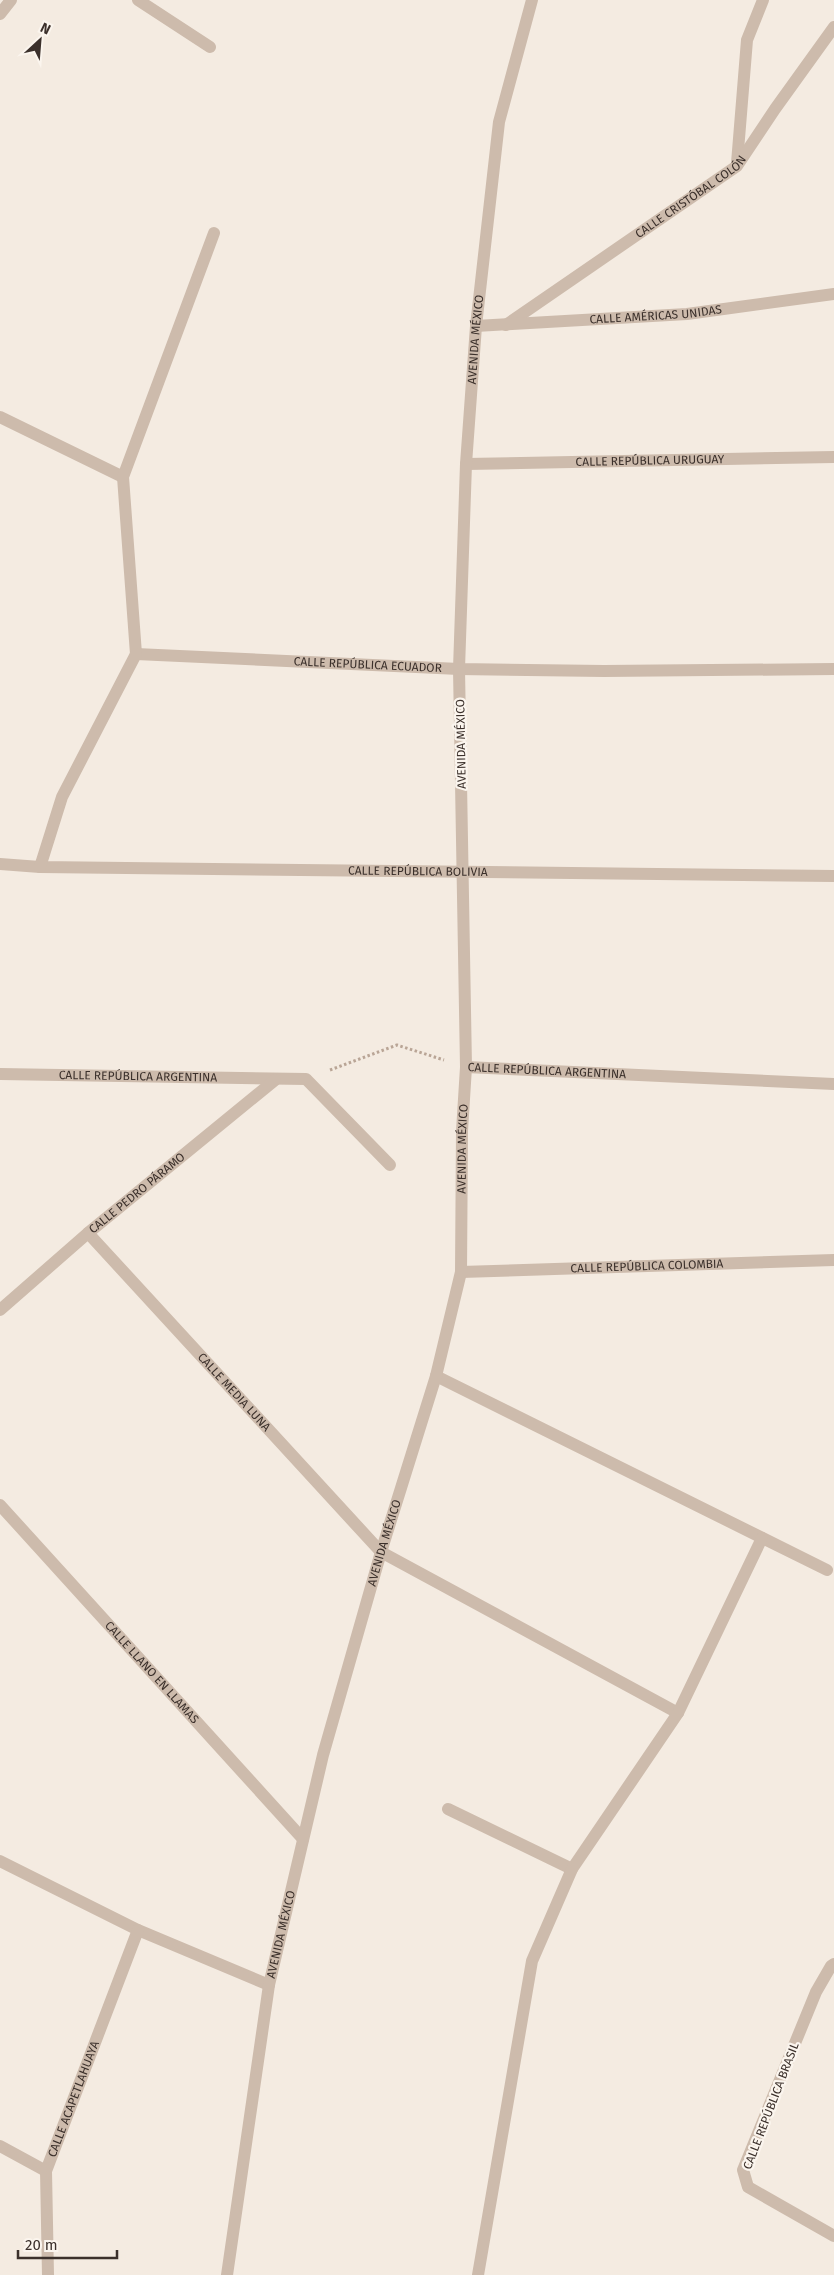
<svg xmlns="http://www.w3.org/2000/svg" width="834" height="2275" font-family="'Fira Sans',sans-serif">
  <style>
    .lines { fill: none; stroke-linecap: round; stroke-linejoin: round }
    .path { stroke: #b9a596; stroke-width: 3; stroke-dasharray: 2.5 2.5; stroke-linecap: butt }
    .street { stroke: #cdbbac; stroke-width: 12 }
    .labels { text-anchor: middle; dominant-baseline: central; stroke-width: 4.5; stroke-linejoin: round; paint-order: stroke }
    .street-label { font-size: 12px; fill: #3b302b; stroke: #fbf5ee }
  </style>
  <rect width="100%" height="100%" fill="#f4ebe1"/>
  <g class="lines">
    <!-- path -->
    <path class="path" d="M330,1070l67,-25 47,15"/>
    <!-- street -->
    <g class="street">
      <path d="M138,0l72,47"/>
      <path d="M0,14l11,-14"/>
      <path d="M737,163l10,-123 16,-40"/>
      <path id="s1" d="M506,325l231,-159 38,-57 59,-82"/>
      <path id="s2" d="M476,326l211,-12 147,-20"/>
      <path d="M0,417l123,60"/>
      <path id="s3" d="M466,464l368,-7"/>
      <path id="s4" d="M136,654l323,15 145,2 230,-2"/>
      <path d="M136,654l-13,-177 91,-244"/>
      <path id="s5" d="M0,864l40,3 794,9"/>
      <path d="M40,867l22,-70 74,-143"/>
      <path id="s6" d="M466,1067l368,17"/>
      <path id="s7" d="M0,1074l306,5 84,86"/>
      <path id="s8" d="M88,1233l293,319 297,161"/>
      <path id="s9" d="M461,1272l373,-12"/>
      <path id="s10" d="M0,1310l88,-77 187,-153"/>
      <path d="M436,1376l391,194"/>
      <path id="s11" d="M0,1505l303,334"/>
      <path d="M448,1809l124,60"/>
      <path d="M0,1861l138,69 131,55"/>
      <path d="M834,1964l-3,2 -15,26 -73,178 5,17 86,49"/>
      <path d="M0,2146l46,25"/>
      <path id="s12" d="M48,2275l-2,-104 92,-241"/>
      <path id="s13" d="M227,2275l42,-290 54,-230 58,-203 55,-176 25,-104 1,-141 4,-64 -7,-398 7,-205 10,-138 23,-204 33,-122"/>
      <path d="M478,2275l54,-314 40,-92 106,-156 84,-175"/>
    </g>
  </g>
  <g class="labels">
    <!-- street labels -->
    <g class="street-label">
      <text stroke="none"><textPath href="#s1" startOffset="225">CALLE CRISTÓBAL COLÓN</textPath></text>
      <text stroke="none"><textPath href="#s2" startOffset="180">CALLE AMÉRICAS UNIDAS</textPath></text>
      <text stroke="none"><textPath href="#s13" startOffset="1965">AVENIDA MÉXICO</textPath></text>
      <text stroke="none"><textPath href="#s3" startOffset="184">CALLE REPÚBLICA URUGUAY</textPath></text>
      <text stroke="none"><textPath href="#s4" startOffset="232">CALLE REPÚBLICA ECUADOR</textPath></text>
      <text transform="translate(461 744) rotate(-91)">AVENIDA MÉXICO</text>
      <text stroke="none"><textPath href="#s5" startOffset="418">CALLE REPÚBLICA BOLIVIA</textPath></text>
      <text stroke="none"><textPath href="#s6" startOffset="81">CALLE REPÚBLICA ARGENTINA</textPath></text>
      <text stroke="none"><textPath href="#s7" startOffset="138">CALLE REPÚBLICA ARGENTINA</textPath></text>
      <text stroke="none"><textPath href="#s13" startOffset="1155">AVENIDA MÉXICO</textPath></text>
      <text stroke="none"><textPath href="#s10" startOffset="180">CALLE PEDRO PÁRAMO</textPath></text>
      <text stroke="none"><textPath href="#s9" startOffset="186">CALLE REPÚBLICA COLOMBIA</textPath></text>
      <text stroke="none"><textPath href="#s8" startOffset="216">CALLE MEDIA LUNA</textPath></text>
      <text stroke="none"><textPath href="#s13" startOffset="750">AVENIDA MÉXICO</textPath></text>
      <text stroke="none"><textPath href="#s11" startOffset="226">CALLE LLANO EN LLAMAS</textPath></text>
      <text stroke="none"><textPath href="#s13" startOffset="345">AVENIDA MÉXICO</textPath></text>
      <text stroke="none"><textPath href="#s12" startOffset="181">CALLE ACAPETLAHUAYA</textPath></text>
      <text transform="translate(771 2106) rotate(-69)">CALLE REPÚBLICA BRASIL</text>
    </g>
  </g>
  <!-- north arrow -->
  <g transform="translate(40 40) rotate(26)" stroke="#fbf5ee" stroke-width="4" paint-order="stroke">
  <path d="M0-4L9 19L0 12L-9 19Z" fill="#3b302b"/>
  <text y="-8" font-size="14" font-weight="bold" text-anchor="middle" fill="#3b302b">N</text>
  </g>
  <!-- scale -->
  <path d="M18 2250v8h99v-8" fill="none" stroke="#3b302b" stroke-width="2.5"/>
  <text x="25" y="2250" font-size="15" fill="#3b302b" stroke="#fbf5ee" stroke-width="4" paint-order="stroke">20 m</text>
</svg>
